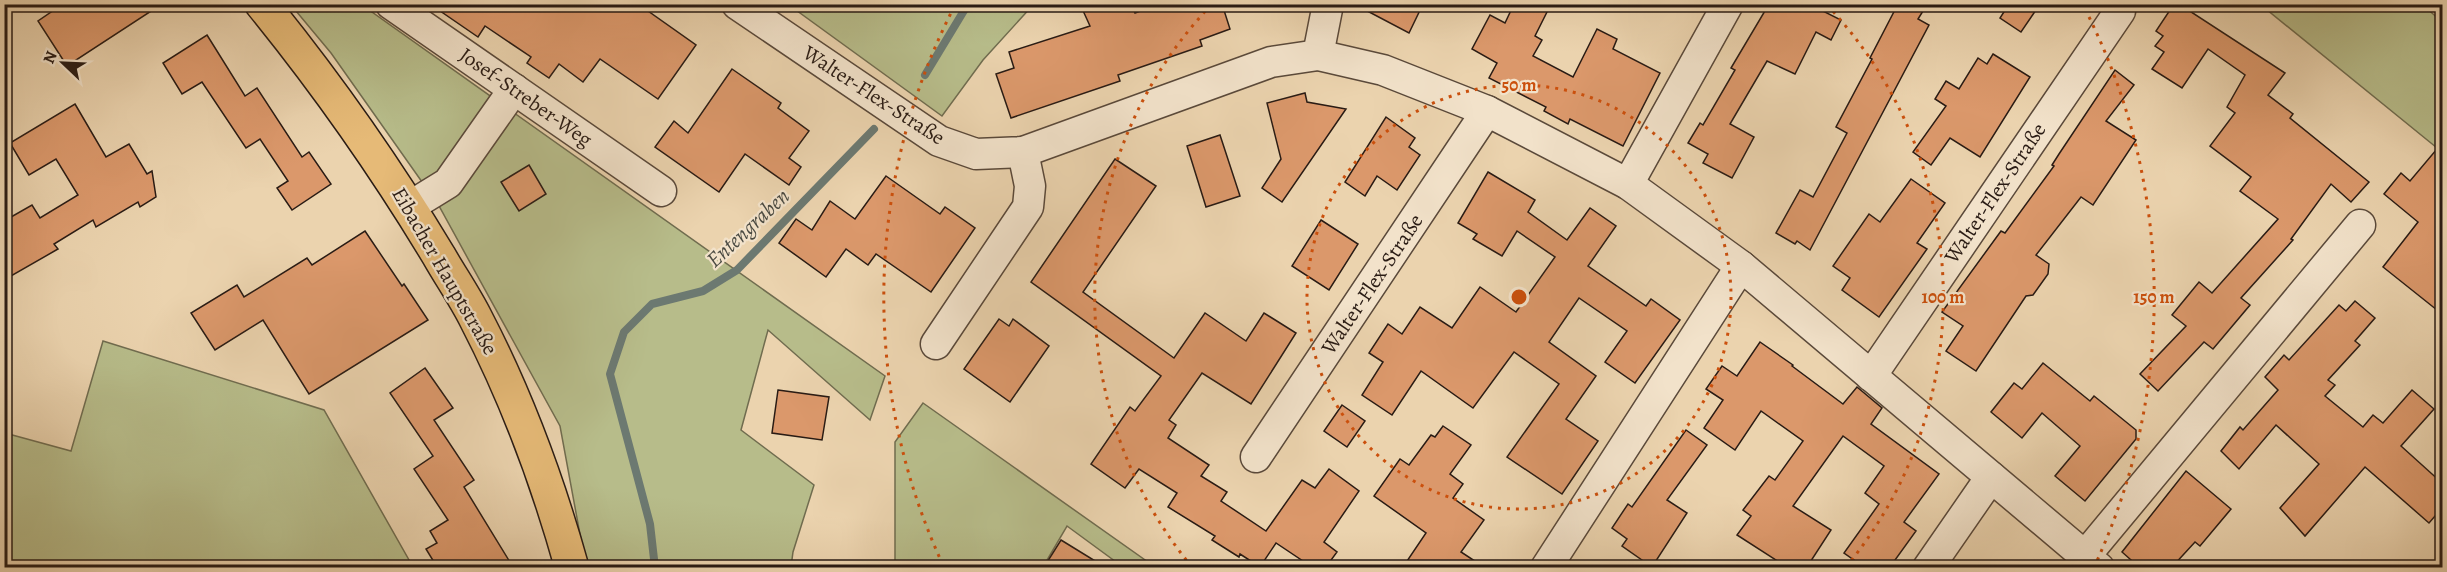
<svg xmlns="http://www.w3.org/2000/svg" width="2447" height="572" font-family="Alegreya,serif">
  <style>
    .green { fill: #b7bc8a; stroke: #706c4f; stroke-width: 1.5 }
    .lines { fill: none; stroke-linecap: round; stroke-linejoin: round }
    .stream { stroke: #6c7971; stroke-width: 8 }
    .building { fill: #db986b; stroke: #291b14; stroke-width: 1.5 }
    .minor-casing { stroke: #5a493a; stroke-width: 33 }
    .major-casing { stroke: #291b14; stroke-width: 36 }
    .minor { stroke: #f2e2ca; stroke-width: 30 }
    .major { stroke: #e6ba77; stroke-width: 33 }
    .ring { fill: none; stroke: #cb500d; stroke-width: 3; stroke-dasharray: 3 6 }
    .labels { text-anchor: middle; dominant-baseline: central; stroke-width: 4.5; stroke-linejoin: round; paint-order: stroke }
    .street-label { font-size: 21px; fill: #291b14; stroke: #f2e2ca }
    .water-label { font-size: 22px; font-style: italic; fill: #4a4a42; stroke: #f2e2ca }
    .centre { fill: #cb500d; stroke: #f2e2ca; stroke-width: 3 }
    .ring-label { font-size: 18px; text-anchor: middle; font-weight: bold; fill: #cb500d; stroke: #f2e2ca; stroke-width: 4.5; stroke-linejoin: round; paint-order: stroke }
  </style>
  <rect width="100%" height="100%" fill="#ebd3ae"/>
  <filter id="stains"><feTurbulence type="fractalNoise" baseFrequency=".00333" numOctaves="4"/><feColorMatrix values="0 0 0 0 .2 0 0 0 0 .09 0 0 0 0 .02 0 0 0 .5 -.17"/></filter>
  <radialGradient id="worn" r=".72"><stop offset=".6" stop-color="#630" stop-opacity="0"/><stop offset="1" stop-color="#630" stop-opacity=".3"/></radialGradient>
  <!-- green -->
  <g class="green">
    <path d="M291,5h71l523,371 -15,44 -102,-90 -27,100 73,55 -21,67 -2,15h-205l-26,-141 -121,-220 -108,-153z"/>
    <path d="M789,5l244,-1v1l-50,55 -41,56z"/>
    <path d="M2261,5h162l19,17v130z"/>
    <path d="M103,341l221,69 89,157h-408v-134l66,18z"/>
    <path d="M923,403l232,164h-32l-56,-41 -24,41h-144l-4,-6v-119z"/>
  </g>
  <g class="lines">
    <!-- stream -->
    <g class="stream">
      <path d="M925,75l43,-71"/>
      <path d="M655,568l-5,-44 -40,-150 14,-42 28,-28 51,-13 34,-21 137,-141"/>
    </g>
  </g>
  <!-- building -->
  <g class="building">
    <path d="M63,4h99l-95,62 -29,-45z"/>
    <path d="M430,4h208l58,41 -38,54 -58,-40 -17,23 -24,-18 -10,14 -22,-15 4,-6 -46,-31 -7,11z"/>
    <path d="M1080,4h51l4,9 25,-9h62l8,25 -30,11 2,6 -84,29 2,6 -109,37 -15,-44 18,-6 -5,-16 81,-26z"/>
    <path d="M1354,4h69l-14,29z"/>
    <path d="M1514,4h37l-16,32 7,4 -9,16 40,21 24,-48 20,10 -4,10 47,24 -37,73 -53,-27 -2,5 -24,-13 2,-4 -57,-29 8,-15 -25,-14 18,-34 15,8z"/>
    <path d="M1769,4h40l32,16 -10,20 -15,-8 -21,42 -28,-13 -37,63 24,13 -22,41 -29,-15 5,-9 -20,-11 12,-20 3,2 32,-55 -4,-2z"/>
    <path d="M1898,4h12l13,7 -5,8 11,6 -119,225 -13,-9 -2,3 -19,-11 24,-43 13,7 34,-64 -11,-6 36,-68 -2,-1z"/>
    <path d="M2009,4h31l-19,28 -21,-14z"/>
    <path d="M2174,4h5l106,69 -17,22 25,19 -3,4 79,64 -18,20 -20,-18 -40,55 2,1 -52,58 9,7 -37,44 -9,-7 -46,49 -18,-17 46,-48 -14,-11 27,-33 13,11 66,-74 -38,-28 11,-14 -41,-31 25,-33 -8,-6 18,-32 -37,-26 -26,39 -30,-19 12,-17 -9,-6 8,-10 -7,-5z"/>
    <path d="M207,35l38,61 12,-8 45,69 7,-5 22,32 -39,26 -15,-22 11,-7 -28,-42 -14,9 -44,-66 -20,12 -19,-31z"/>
    <path d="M1993,54l37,23 -50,80 -30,-19 -19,27 -18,-13 33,-46 -11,-7 11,-18 13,8 19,-31 9,6z"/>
    <path d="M732,69l49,34 -3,5 31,23 -20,27 12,9 -12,18 -44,-31 -26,38 -64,-45 19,-26 14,12z"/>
    <path d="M2115,70l19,15 -28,36 30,19 -43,65 -12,-8 -45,58 13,9 -1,10 -15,21 -7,1 -50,75 -30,-20 17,-25 -21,-14 59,-81 4,2 49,-67 -2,-1 7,-11z"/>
    <path d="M1305,93l2,9 39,7 -64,93 -20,-14 19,-29 -14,-56z"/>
    <path d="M75,104l31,53 23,-13 18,30 5,-3 4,26 -16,10 -2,-5 -42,25 -3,-7 -39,24 4,5 -54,31v-59l28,-16 8,13 38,-23 -22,-36 -27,16 -19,-32z"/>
    <path d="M1386,117l29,21 -6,9 11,8 -23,35 -20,-14 -12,20 -20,-14z"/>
    <path d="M1220,135l20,61 -34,11 -19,-61z"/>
    <path d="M2442,143v171l-59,-47 35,-45 -34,-28 17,-21 9,8z"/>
    <path d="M1115,159l41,27 -73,106 91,66 31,-45 41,28 18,-28 32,20 -45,71 -49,-31 -33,47 7,5 -8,13 41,27 -8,11 26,16 -6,9 45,30 36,-51 13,8 14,-19 30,22 -35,51 13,10 -11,15h-14l-36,-24 -16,24 -20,-13 -1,3 -27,-17 3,-4 -47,-29 9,-14 -38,-24 -14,19 -34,-24 39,-57 5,4 26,-35 -130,-94z"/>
    <path d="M529,165l17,29 -27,17 -18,-29z"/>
    <path d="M1488,172l47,28 -7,12 39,28 23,-32 26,18 -28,40 58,40 5,-7 29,21 -45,63 -30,-21 22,-31 -48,-33 -30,44 47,34 -30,43 32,22 -36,53 -55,-37 52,-73 -45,-32 -41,56 -52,-37 -29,44 -30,-20 21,-33 -14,-9 19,-29 14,10 18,-27 32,21 28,-41 36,25 39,-55 -38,-26 -15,25 -29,-17 4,-5 -19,-11z"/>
    <path d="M886,176l54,38 5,-7 30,21 -44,64 -55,-38 -8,11 -22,-16 -20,28 -47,-34 17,-24 16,11 18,-29 25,18z"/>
    <path d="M1911,179l34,24 -28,40 10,6 -48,68 -37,-27 8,-12 -17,-12 36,-52 11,8z"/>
    <path d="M1321,220l37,24 -29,46 -37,-24z"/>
    <path d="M365,231l37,55 2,-2 24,36 -119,74 -46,-74 -48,30 -24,-37 46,-28 7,12 63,-39 5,7z"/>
    <path d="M2355,301l20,17 -20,23 5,4 -32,35 7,5 -10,11 38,31 10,-12 10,8 29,-33 22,19 -33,37 41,37v25l-13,15 -64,-56 -60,69 -25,-28 39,-44 -43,-39 -37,44 -18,-18 19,-24 3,3 35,-40 -13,-13 19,-22 5,5 50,-55 7,6z"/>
    <path d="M999,319l10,7 4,-7 36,27 -39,56 -46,-33z"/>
    <path d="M1760,342l33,23 -1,1 51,38 14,-17 25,21 -11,16 68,50 -35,48 12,9 -26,36h-26l-20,-14 35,-49 -14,-11 19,-27 -41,-30 -50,70 38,24 -24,37h-20l-50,-32 14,-19 -8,-6 26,-34 6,4 28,-39 -42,-30 -26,39 -31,-22 19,-28 -17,-11 16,-23 15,10z"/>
    <path d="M2043,363l47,38 4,-5 42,34v9l-51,62 -30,-25 25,-30 -38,-33 -20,25 -31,-26 23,-29 8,6z"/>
    <path d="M425,368l28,40 -19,12 40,60 -10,7 49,80h-76l-11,-18 11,-6 -7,-12 18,-11 -34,-51 19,-13 -43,-63z"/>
    <path d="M778,390l51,7 -7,43 -50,-7z"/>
    <path d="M1342,405l23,16 -18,26 -23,-16z"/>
    <path d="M1443,426l28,19 -21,29 13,10 -10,14 31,22 -23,32 23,15h-81l23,-34 -52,-37 26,-37 9,6 22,-30 4,2z"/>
    <path d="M1686,430l21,15 -40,55 20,13 -35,54 -30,-21 5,-7 -15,-11 16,-24 4,3z"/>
    <path d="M2186,471l45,38 -31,37 -5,-4 -23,25h-33l-17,-15z"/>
    <path d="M1061,540l44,27h-61z"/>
  </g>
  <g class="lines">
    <defs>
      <g id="minor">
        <path d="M391,4l270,187"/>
        <path d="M737,4l202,137 37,13 47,-2 248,-90 47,-7 65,15 104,41 141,73 113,82 358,302"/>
        <path d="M1318,55l10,-51"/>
        <path d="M1628,184l100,-180"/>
        <path d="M409,207l39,-24 66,-94"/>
        <path d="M936,344l92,-137 2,-21 -7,-34"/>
        <path d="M1871,376l249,-365"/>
        <path d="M1256,457l231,-346"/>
        <path d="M2085,556l275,-331"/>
        <path d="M1546,568l195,-302"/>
        <path d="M1928,568l63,-91"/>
      </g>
      <path id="major" d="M262,4c65,80 124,164 177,252 12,21 26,41 37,63 41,79 72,163 96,249"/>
    </defs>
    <!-- minor casing -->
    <use href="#minor" class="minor-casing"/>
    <!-- major casing -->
    <use href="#major" class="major-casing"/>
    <!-- minor -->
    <use href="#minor" class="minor"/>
    <!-- major -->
    <use href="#major" class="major"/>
  </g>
  <!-- distance rings -->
  <g class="ring">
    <circle cx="1519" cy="297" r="212"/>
    <path d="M1192 567A424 424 0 0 1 1211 5M1827 5A424 424 0 0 1 1846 567"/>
    <path d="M943 565A635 635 0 0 1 953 9M2085 9A635 635 0 0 1 2095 565"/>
  </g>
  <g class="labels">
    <!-- street labels -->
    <g class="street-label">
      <text transform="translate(874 95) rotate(33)">Walter-Flex-Straße</text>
      <text transform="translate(526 97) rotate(35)">Josef-Streber-Weg</text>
      <text transform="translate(1995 193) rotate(-56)">Walter-Flex-Straße</text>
      <text transform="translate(445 271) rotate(60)">Eibacher Hauptstraße</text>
      <text transform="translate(1372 284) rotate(-56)">Walter-Flex-Straße</text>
    </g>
    <!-- water labels -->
    <g class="water-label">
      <text transform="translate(748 228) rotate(-43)">Entengraben</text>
    </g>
  </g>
  <circle cx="1519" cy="297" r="9" class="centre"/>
  <g class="ring-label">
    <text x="1519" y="91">50 m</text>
    <text x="1943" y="303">100 m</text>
    <text x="2154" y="303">150 m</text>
  </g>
  <!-- margin -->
  <rect width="2447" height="572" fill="none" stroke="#ebd3ae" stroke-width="24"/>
  <rect x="6" y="6" width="2435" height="560" fill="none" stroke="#291b14" stroke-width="3"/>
  <rect x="12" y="12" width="2423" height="548" fill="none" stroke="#291b14" stroke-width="1.5"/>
  <!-- north arrow -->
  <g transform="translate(63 63) rotate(293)" stroke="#f2e2ca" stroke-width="4.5" paint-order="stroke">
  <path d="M0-4.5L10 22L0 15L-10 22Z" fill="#291b14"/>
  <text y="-9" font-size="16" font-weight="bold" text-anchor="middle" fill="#291b14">N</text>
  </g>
  <rect width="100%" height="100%" filter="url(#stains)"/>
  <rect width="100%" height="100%" fill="url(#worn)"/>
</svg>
